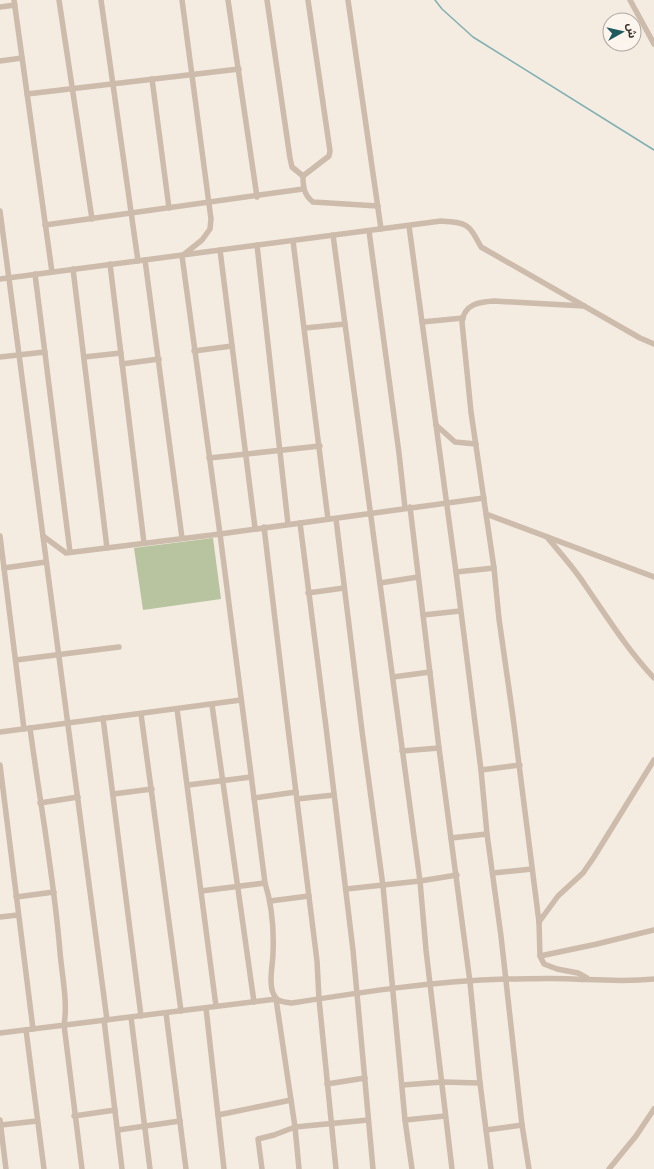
<svg xmlns="http://www.w3.org/2000/svg" width="654" height="1169" font-family="'Golos Text','Noto Sans Arabic',sans-serif">
  <style>
    .green { fill: #b8c4a0 }
    .lines { fill: none; stroke-linecap: round; stroke-linejoin: round }
    .stream { stroke: #7fb0b2; stroke-width: 1.5 }
    .minor { stroke: #cdbbac; stroke-width: 5.5 }
  </style>
  <rect width="100%" height="100%" fill="#f4ebe1"/>
  <!-- green -->
  <path class="green" d="M213,538l8,61 -78,11 -9,-62z"/>
  <g class="lines">
    <!-- stream -->
    <path class="stream" d="M435,0l7,9 31,28 181,113"/>
    <!-- minor -->
    <g class="minor">
      <path d="M14,0l38,272"/>
      <path d="M59,0l33,219"/>
      <path d="M101,0l37,261"/>
      <path d="M182,0l29,219 -1,10 -8,11 -20,16 38,278 45,349c7,22 9,46 8,70 0,11 -5,31 1,42 3,7 11,7 18,8 71,-11 142,-22 214,-24 22,0 44,-1 66,0 28,1 55,3 82,0"/>
      <path d="M228,0l29,197"/>
      <path d="M267,0l23,158 2,9 11,9"/>
      <path d="M308,0l22,151 -1,5 -26,20c0,11 1,19 10,26l65,4"/>
      <path d="M348,0l33,229"/>
      <path d="M630,0l24,44"/>
      <path d="M0,7l15,-2"/>
      <path d="M0,61l22,-3"/>
      <path d="M152,79l17,129"/>
      <path d="M27,94l212,-25"/>
      <path d="M0,211l107,809"/>
      <path d="M45,225l258,-36"/>
      <path d="M409,226l47,346 25,198 6,64 14,102 21,189 7,44"/>
      <path d="M369,231l30,222 6,55"/>
      <path d="M333,235l87,646 6,69 26,219"/>
      <path d="M293,241l35,278"/>
      <path d="M257,245l31,279"/>
      <path d="M220,250l35,278"/>
      <path d="M145,260l37,278"/>
      <path d="M110,264l34,279"/>
      <path d="M73,269l34,279"/>
      <path d="M35,274l35,278"/>
      <path d="M0,279l441,-58c27,2 27,2 40,26l159,91 14,6"/>
      <path d="M584,306l-90,-5c-15,1 -30,3 -32,21l9,90 23,156 5,51 14,98 26,205 1,34 4,8 13,5 21,4 9,5"/>
      <path d="M422,322l41,-4"/>
      <path d="M305,328l40,-4"/>
      <path d="M194,351l38,-5"/>
      <path d="M0,357l45,-5"/>
      <path d="M84,357l37,-4"/>
      <path d="M122,364l37,-5"/>
      <path d="M436,425l19,17 21,2"/>
      <path d="M209,458l111,-12"/>
      <path d="M410,507l29,241 31,234 10,101 11,86"/>
      <path d="M486,514l168,63"/>
      <path d="M336,519l26,212 21,155 22,234 7,49"/>
      <path d="M300,523l26,204 27,223 20,219"/>
      <path d="M264,527l23,193 30,241 2,38 17,170"/>
      <path d="M0,536l24,193"/>
      <path d="M43,536l23,17 154,-19 264,-36"/>
      <path d="M547,537c13,16 27,31 38,48 22,32 42,64 69,93"/>
      <path d="M4,568l42,-6"/>
      <path d="M456,572l38,-4"/>
      <path d="M380,583l38,-6"/>
      <path d="M308,593l36,-5"/>
      <path d="M423,615l37,-4"/>
      <path d="M16,660l103,-13"/>
      <path d="M393,677l37,-5"/>
      <path d="M212,705l42,297"/>
      <path d="M177,709l39,297"/>
      <path d="M141,714l40,297"/>
      <path d="M103,718l38,298"/>
      <path d="M30,728c10,75 24,149 30,224 2,24 8,50 4,73l18,144"/>
      <path d="M0,732l241,-32"/>
      <path d="M402,751l37,-3"/>
      <path d="M0,765l33,264"/>
      <path d="M481,770l39,-5"/>
      <path d="M188,785l63,-8"/>
      <path d="M113,794l39,-5"/>
      <path d="M254,798l42,-6"/>
      <path d="M297,799l37,-4"/>
      <path d="M40,803l38,-6"/>
      <path d="M451,838l36,-4"/>
      <path d="M493,873l39,-4"/>
      <path d="M346,889l74,-8 37,-6"/>
      <path d="M201,891l64,-8"/>
      <path d="M16,897l38,-5"/>
      <path d="M270,901l39,-5"/>
      <path d="M0,917l18,-2"/>
      <path d="M539,922l19,-26 25,-23 11,-16 60,-97"/>
      <path d="M540,956l57,-12 57,-14"/>
      <path d="M206,1008l18,161"/>
      <path d="M166,1013l20,156"/>
      <path d="M131,1017l19,152"/>
      <path d="M104,1020l18,149"/>
      <path d="M26,1030l18,139"/>
      <path d="M0,1033l276,-34 19,128 -21,8 -16,4 4,30"/>
      <path d="M327,1084l38,-6"/>
      <path d="M403,1085l39,-3 38,1"/>
      <path d="M218,1115l73,-15"/>
      <path d="M74,1116l41,-6"/>
      <path d="M0,1120l6,49"/>
      <path d="M405,1120l40,-4"/>
      <path d="M1,1125l36,-4"/>
      <path d="M118,1130l62,-9"/>
      <path d="M486,1130l36,-5"/>
      <path d="M299,1169l-4,-42 73,-7"/>
      <path d="M609,1169l27,-33 18,-27"/>
    </g>
  </g>
  <!-- north arrow -->
  <g transform="translate(622 32) rotate(82)"><circle r="19" fill="#fbf5ee" stroke="#aea6a0"/>
  <path d="M0-3L7 15L0 10L-7 15Z" fill="#1f5a5e"/>
  <text y="-6" font-size="11" font-weight="bold" text-anchor="middle" fill="#3b302b">ش</text>
  </g>
</svg>
